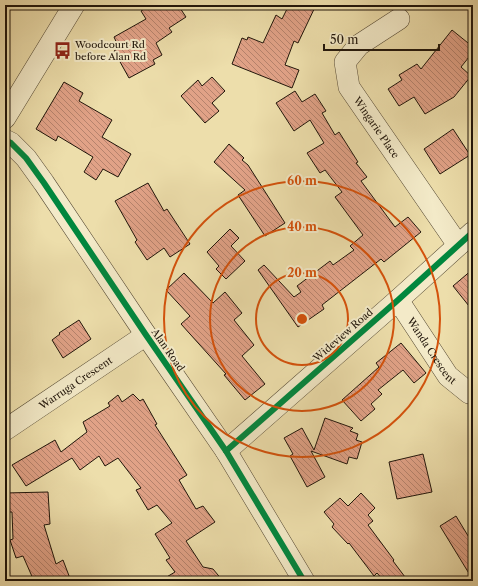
<svg xmlns="http://www.w3.org/2000/svg" width="478" height="586" font-family="'Libre Caslon Text',serif">
  <style>
    .building { fill: url(#building-back-hatch); stroke: #20150a }
    .lines { fill: none; stroke-linecap: round; stroke-linejoin: round }
    .minor-casing { stroke: #534732; stroke-width: 22 }
    .minor { stroke: #f3eac8; stroke-width: 21 }
    .cycleway-casing { stroke: #f3eac8; stroke-width: 8 }
    .cycleway { stroke: #00873e; stroke-width: 6 }
    .ring { fill: none; stroke: #d4520c; stroke-width: 2 }
    .labels { text-anchor: middle; dominant-baseline: central; stroke-width: 4; stroke-linejoin: round; paint-order: stroke }
    .poi-label { font-size: 10px; fill: #20150a; stroke: #f3eac8; text-anchor: start }
    .street-label { font-size: 10px; fill: #20150a; stroke: #f3eac8 }
    .centre { fill: #d4520c; stroke: #f3eac8; stroke-width: 2 }
    .ring-label { font-size: 12px; text-anchor: middle; font-weight: bold; fill: #d4520c; stroke: #f3eac8; stroke-width: 4; stroke-linejoin: round; paint-order: stroke }
  </style>
  <defs>
    <pattern id="building-back-hatch" width="6" height="6" patternUnits="userSpaceOnUse"><rect width="6" height="6" fill="#e1a287"/><path d="M-1 5l2 2M0 0l6 6M5-1l2 2" fill="none" stroke="#b6836d"/></pattern>
  </defs>
  <rect width="100%" height="100%" fill="#eddeab"/>
  <filter id="stains"><feTurbulence type="fractalNoise" baseFrequency=".005" numOctaves="4"/><feColorMatrix values="0 0 0 0 .2 0 0 0 0 .09 0 0 0 0 .02 0 0 0 .5 -.17"/></filter>
  <radialGradient id="worn" r=".72"><stop offset=".6" stop-color="#630" stop-opacity="0"/><stop offset="1" stop-color="#630" stop-opacity=".3"/></radialGradient>
  <!-- building -->
  <g class="building">
    <path d="M150,5h28l8,12 -17,11 3,4 -16,11 6,12 -9,5 2,4 -26,14 -15,-27 5,-3 -5,-11 32,-18 -5,-8z"/>
    <path d="M289,5h27l-18,38 -4,-2 -9,24 14,5 -7,18 -60,-24 10,-26 5,2 1,-3 15,6 13,-28 6,4z"/>
    <path d="M452,30l21,17v5l-12,15 10,9 -17,21 -29,17 -11,-17 -15,9 -11,-17 14,-9 -3,-5 18,-11 4,5z"/>
    <path d="M212,77l13,14 -13,12 7,8 -14,12 -24,-27 17,-16 4,6z"/>
    <path d="M64,82l19,11 -4,8 33,19 -10,17 29,17 -13,23 -15,-8 -7,11 -12,-8 9,-15 -35,-21 -2,5 -20,-12z"/>
    <path d="M295,91l7,11 13,-8 11,17 -4,2 13,22 4,-3 19,30 -2,1 11,14 -6,4 34,46 13,-10 13,15 -37,30 -3,-3 -59,46 2,4 -26,18 -40,-57 6,-5 30,32 7,-5 -4,-6 33,-25 3,4 21,-15 -4,-4 13,-11 -28,-38 7,-5 -17,-22 -5,3 -13,-20 17,-10 -14,-23 -16,11 -18,-28z"/>
    <path d="M453,129l17,26 -30,19 -16,-25z"/>
    <path d="M229,144l15,14 -2,2 6,5 37,58 -20,13 -27,-41 7,-5 -31,-28z"/>
    <path d="M148,183l16,28 3,-2 23,35 -20,13 -6,-9 -17,12 -12,-18 2,-2 -22,-39z"/>
    <path d="M230,229l9,9 -8,8 14,15 -19,18 -10,-10 3,-3 -12,-14z"/>
    <path d="M473,269v42l-20,-25z"/>
    <path d="M184,273l29,30 12,-11 17,21 -8,7 20,25 -12,11 23,28 -20,16 -21,-25 2,-1 -45,-50 9,-8 -24,-26z"/>
    <path d="M79,320l12,19 -28,19 -11,-18 8,-6 -1,-1z"/>
    <path d="M401,343l25,30 -12,10 -11,-13 -25,20 4,4 -11,10 4,5 -14,12 -19,-21 37,-33 -3,-4z"/>
    <path d="M133,394l7,7 3,-2 14,25 -2,1 32,50 -8,5 17,29 7,-3 12,16 -29,19 17,26 10,2 10,12h-63l15,-9 -9,-12 4,-2 -15,-24 17,-11 -15,-18 -9,5 -12,-20 5,-2 -23,-30 -13,8 -6,-10 -19,14 -8,-12 -46,28 -14,-21 43,-25 6,12 26,-20 -4,-10 27,-16 -2,-3 10,-8 4,7z"/>
    <path d="M325,418l28,10 -3,3 8,3 -2,6 6,2 -5,17 -8,-2 -2,7 -36,-13 14,26 -18,10 -17,-31 3,-2 -9,-16 18,-10 12,22z"/>
    <path d="M423,454l9,38 -35,7 -8,-37z"/>
    <path d="M48,492l2,32 -6,1 12,39 7,-4 8,21h-37l-11,-25 -7,2 -6,-18 3,-1 -1,-27h-7v-19z"/>
    <path d="M361,493l14,15 -7,7 5,6 -5,4 26,35 -1,1 15,20h-24l-7,-8 -3,3 -25,-33 -1,1 -16,-17 2,-3 -10,-12 16,-14 8,8z"/>
    <path d="M456,516l17,28v36l-33,-54z"/>
  </g>
  <g class="lines">
    <defs>
      <g id="minor">
        <path id="s1" d="M399,19l-40,26 -14,17 4,25 109,158"/>
        <path d="M5,118l69,-113"/>
        <path d="M5,140l6,3 15,15 18,25 102,152 80,116 78,130"/>
        <path id="s2" d="M398,300l50,76 21,17 4,1"/>
        <path id="s3" d="M5,430l141,-95"/>
        <path d="M226,451l172,-151 75,-68"/>
      </g>
    </defs>
    <!-- minor casing -->
    <use href="#minor" class="minor-casing"/>
    <!-- minor -->
    <use href="#minor" class="minor"/>
    <defs>
      <g id="cycleway">
        <path d="M5,140l6,3 15,15 18,25 102,152 80,116 78,130"/>
        <path d="M226,451l172,-151 75,-68"/>
      </g>
    </defs>
    <!-- cycleway casing -->
    <use href="#cycleway" class="cycleway-casing"/>
    <!-- cycleway -->
    <use href="#cycleway" class="cycleway"/>
  </g>
  <!-- distance rings -->
  <g class="ring">
    <circle cx="302" cy="319" r="46"/>
    <circle cx="302" cy="319" r="92"/>
    <circle cx="302" cy="319" r="138"/>
  </g>
  <!-- icons -->
  <defs>
    <symbol id="bus-bare" viewBox="-9 -9 18 18"><path d="M-5-6H5V4H4V6H2V4H-2V6H-4V4H-5ZM-3.5-4V0h7V-4ZM-3.5 1.2v1.5H-2V1.2ZM2 1.2v1.5H3.5V1.2Z" fill="#8f2418" stroke="#f3eac8" stroke-width="2.5" paint-order="stroke"/></symbol>
  </defs>
  <g fill-rule="evenodd">
    <use href="#bus-bare" x="50" y="38" width="25" height="25"/>
  </g>
  <g class="labels">
    <!-- poi labels -->
    <g class="poi-label">
      <text x="75" y="44">Woodcourt Rd<tspan x="75" dy="12">before Alan Rd</tspan></text>
    </g>
    <!-- street labels -->
    <g class="street-label">
      <text stroke="none"><textPath href="#s1" startOffset="144">Wingarie Place</textPath></text>
      <text transform="translate(343 335) rotate(-41)">Wideview Road</text>
      <text stroke="none"><textPath href="#s2" startOffset="61">Wanda Crescent</textPath></text>
      <text transform="translate(168 350) rotate(55)">Alan Road</text>
      <text stroke="none"><textPath href="#s3" startOffset="85">Warruga Crescent</textPath></text>
    </g>
  </g>
  <circle cx="302" cy="319" r="6" class="centre"/>
  <g class="ring-label">
    <text x="302" y="185">60 m</text>
    <text x="302" y="231">40 m</text>
    <text x="302" y="277">20 m</text>
  </g>
  <!-- margin -->
  <rect width="478" height="586" fill="none" stroke="#eddeab" stroke-width="20"/>
  <rect x="6" y="6" width="466" height="574" fill="none" stroke="#20150a" stroke-width="2"/>
  <rect x="10" y="10" width="458" height="566" fill="none" stroke="#20150a"/>
  <!-- scale -->
  <path d="M324 44v6h115v-6" fill="none" stroke="#20150a" stroke-width="2"/>
  <text x="330" y="44" font-size="12" fill="#20150a" stroke="#f3eac8" stroke-width="3" paint-order="stroke">50 m</text>
  <rect width="100%" height="100%" filter="url(#stains)"/>
  <rect width="100%" height="100%" fill="url(#worn)"/>
</svg>
